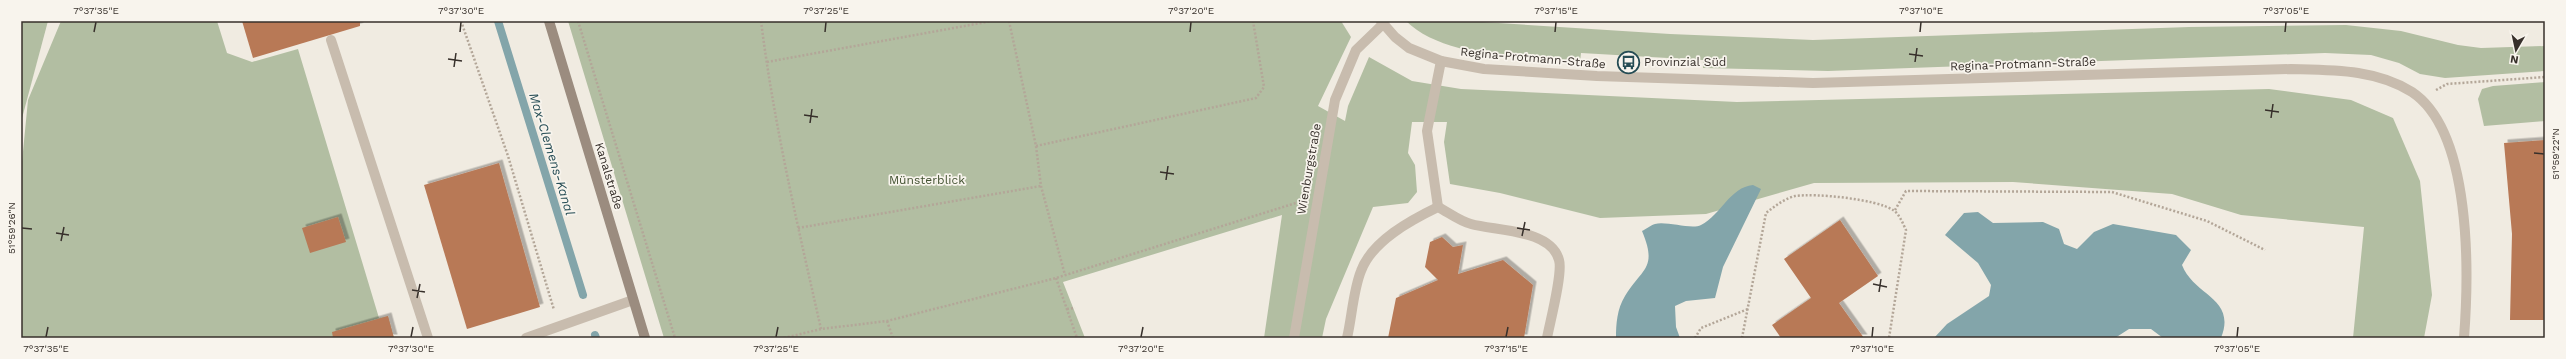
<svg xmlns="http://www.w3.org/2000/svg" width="2566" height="359" font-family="'Work Sans',sans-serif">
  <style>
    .green { fill: #b2bea2 }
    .water { fill: #83a5aa }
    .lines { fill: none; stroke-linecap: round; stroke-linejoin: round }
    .stream { stroke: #83a5aa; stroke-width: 8 }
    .building { fill: #b87957; filter: url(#shadow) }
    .path { stroke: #b3a698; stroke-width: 2.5; stroke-dasharray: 2 2; stroke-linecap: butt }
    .lane { stroke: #c8bcae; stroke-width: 10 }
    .street { stroke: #c8bcae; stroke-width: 10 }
    .secondary { stroke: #9b8c7f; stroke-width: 10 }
    .ticks { fill: none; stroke: #37302b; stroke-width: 1.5 }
    .labels { text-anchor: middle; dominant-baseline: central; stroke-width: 3.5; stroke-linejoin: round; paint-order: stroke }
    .street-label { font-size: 12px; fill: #37302b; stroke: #f8f4ed }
    .poi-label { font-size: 12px; fill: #37302b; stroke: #f8f4ed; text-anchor: start }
    .park-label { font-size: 12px; fill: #435232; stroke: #f8f4ed }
    .water-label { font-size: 13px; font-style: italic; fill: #254c54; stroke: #f8f4ed }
    .neatline { fill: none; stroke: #37302b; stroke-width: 1.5 }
    .ticks-label { font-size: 10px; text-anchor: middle; fill: #37302b }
  </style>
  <defs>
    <filter id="shadow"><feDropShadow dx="3.5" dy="-3.5" stdDeviation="0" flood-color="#0004"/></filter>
  </defs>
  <rect width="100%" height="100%" fill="#f0ebe1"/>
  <!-- green -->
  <g class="green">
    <path d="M21,21h27l-27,101z"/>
    <path d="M61,21h156l10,32 25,9 46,-13 81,269 9,-2 6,22h-373v-166l7,-72z"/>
    <path d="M568,21h773l10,16 -33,69 27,15 3,-15 21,-49 43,24 49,8 276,13 532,-13 82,11 42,18 27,63 12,114 -8,43h-71l11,-111 -123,-12 -69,-21 -159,-12 -199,1 -108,31 -106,4 -100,-25 -50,-9 -6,-42 3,-20h-35l-4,31 7,12 2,27 -9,11 -35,4 -47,112 -4,19h-58l18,-123 -219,67 22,56h-421z"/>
    <path d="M1406,21h61l203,13 143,6 376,-13 157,-2 55,6 57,14 23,3 64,-2v25l-100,7 -25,-4 -21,-11 -28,-8 -46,-2 -497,18 -125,-3v-8l-122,-7 -1,9c-50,-3 -137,-4 -174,-41z"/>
    <path d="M2545,82v39l-61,5 -6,-27 4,-10 11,-3z"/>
  </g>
  <!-- water -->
  <g class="water">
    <path d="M1753,185l8,4 -38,78 -8,31 -29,3 -11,5 1,21 4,11h-64c0,-14 1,-29 9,-42 17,-28 33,-27 17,-65 4,-2 9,-6 13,-7 12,-3 37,6 46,1 20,-10 29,-38 52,-40z"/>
    <path d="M1978,212l15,11 50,-1 16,7 5,15 13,5 17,-17 19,-8 63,11 15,15 -9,15c12,31 55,33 39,73h-58l-12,-9h-22l-14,9h-181l13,-14 42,-28 2,-11 -13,-22 -33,-28 19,-22z"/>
  </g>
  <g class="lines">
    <!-- stream -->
    <g class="stream">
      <path d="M498,21l85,274"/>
      <path d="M595,335l1,3"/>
    </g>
  </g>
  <!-- building -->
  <g class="building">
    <path d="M242,21h118v5l-107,32z"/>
    <path d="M2545,140v180h-35l2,-86 -8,-91z"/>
    <path d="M499,163l41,144 -73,22 -43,-144z"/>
    <path d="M338,217l8,25 -36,11 -8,-25z"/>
    <path d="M1840,220l38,56 -39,27 25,35h-83l-9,-13 39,-27 -27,-39z"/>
    <path d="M1442,237l11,10 10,-2 -5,29 45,-14 30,25 -9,53h-136l8,-40 42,-18 -13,-13 5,-25z"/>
    <path d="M388,316l6,22h-61l-1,-6z"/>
  </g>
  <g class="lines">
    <!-- path -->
    <g class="path">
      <path d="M461,21l47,135 46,154"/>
      <path d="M578,21l97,317"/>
      <path d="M761,21c13,104 37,206 60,308"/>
      <path d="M1009,21l27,125 5,40 24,89"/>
      <path d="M767,62l225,-41"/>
      <path d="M2436,90l11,-6 98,-7"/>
      <path d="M1036,146l220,-48 8,-11 -11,-66"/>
      <path d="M1895,210l11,-19 206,1 95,29 58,29"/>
      <path d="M798,228l243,-42"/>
      <path d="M1056,278l21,60"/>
      <path d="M1067,309l8,-1"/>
      <path d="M887,321l6,17"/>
      <path d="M784,338l37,-9 66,-8 169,-43 243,-76"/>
      <path d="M1695,338l6,-10 47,-19"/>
      <path d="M1742,338l24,-125c9,-7 18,-14 29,-17 20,-3 81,3 98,14 6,3 10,14 13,20l-17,108"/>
    </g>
    <!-- lane -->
    <g class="lane">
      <path d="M331,40l97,298"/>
      <path d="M1438,207l-11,-76 14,-70"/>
      <path d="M526,338l107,-38"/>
      <path d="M1294,338l41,-238 21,-50 27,-26"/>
      <path d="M1347,338c5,-21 6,-47 14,-67 11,-30 50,-51 77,-64 10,5 21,14 33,17 25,7 80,5 88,36 4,13 -9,62 -12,78"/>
    </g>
    <!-- street -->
    <path class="street" d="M1381,21l14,16 14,11 32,13 43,8 113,7 216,7 478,-14c41,1 85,0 121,23 60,40 57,181 52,246"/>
    <!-- secondary -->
    <path class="secondary" d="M549,21l96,317"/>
  </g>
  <!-- ticks -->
  <path class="ticks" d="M94,32l2,-10M460,32l1,-10M825,32l1,-10M1190,32l1,-10M1555,32l1,-10M1920,32l1,-10M2285,32l1,-10M1909,54l14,2M448,59l14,2M1915,62l2,-14M454,67l2,-14M2265,110l14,2M804,115l14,2M2271,118l2,-14M810,123l2,-14M2534,153l10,1M1160,172l14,2M1166,180l2,-14M22,228l10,1M1517,228l13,2M56,233l13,2M1522,236l3,-14M61,241l3,-14M1873,284l14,3M412,290l13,2M1879,292l2,-13M417,298l3,-14M46,337l2,-10M411,337l2,-10M776,337l2,-10M1141,337l2,-10M1506,337l2,-10M1872,337l1,-10M2237,337l1,-10"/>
  <!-- icons -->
  <defs>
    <symbol id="bus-ring" viewBox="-11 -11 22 22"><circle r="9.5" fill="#f8f4ed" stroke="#254c54" stroke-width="1.5"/><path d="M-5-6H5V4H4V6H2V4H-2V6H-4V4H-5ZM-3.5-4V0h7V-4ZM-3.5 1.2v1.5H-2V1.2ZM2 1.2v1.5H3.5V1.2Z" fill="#254c54"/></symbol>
  </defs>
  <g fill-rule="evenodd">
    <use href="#bus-ring" x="1616" y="50" width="25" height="25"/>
  </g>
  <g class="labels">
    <!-- street labels -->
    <g class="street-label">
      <text transform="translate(1533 58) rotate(5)">Regina-Protmann-Straße</text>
      <text transform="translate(2023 64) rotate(-2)">Regina-Protmann-Straße</text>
      <text transform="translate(1309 169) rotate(-80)">Wienburgstraße</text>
      <text transform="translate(609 176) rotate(73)">Kanalstraße</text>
    </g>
    <!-- poi labels -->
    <g class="poi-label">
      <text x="1644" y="62">Provinzial Süd</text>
    </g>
    <!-- park labels -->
    <g class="park-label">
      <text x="927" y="180">Münsterblick</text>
    </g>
    <!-- water labels -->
    <g class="water-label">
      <text transform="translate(552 154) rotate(73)">Max-Clemens-Kanal</text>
    </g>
  </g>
  <!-- border -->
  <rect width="2566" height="359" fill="none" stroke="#f8f4ed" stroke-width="44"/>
  <!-- north arrow -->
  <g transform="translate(2516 50) rotate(189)" stroke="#f8f4ed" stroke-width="3" paint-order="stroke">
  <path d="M0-3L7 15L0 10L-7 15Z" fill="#37302b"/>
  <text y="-6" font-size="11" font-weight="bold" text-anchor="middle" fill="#37302b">N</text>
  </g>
  <rect x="22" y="22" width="2522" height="315" class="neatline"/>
  <g class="ticks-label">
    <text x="96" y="14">7°37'35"E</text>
    <text x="461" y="14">7°37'30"E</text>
    <text x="826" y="14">7°37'25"E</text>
    <text x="1191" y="14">7°37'20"E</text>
    <text x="1556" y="14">7°37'15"E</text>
    <text x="1921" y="14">7°37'10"E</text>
    <text x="2286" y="14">7°37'05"E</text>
    <text transform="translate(2555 154) rotate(-90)" y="4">51°59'22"N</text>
    <text transform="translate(11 228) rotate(-90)" y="4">51°59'26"N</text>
    <text x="46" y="352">7°37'35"E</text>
    <text x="411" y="352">7°37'30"E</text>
    <text x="776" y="352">7°37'25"E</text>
    <text x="1141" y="352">7°37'20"E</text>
    <text x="1506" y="352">7°37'15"E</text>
    <text x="1872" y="352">7°37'10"E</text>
    <text x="2237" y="352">7°37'05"E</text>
  </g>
</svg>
